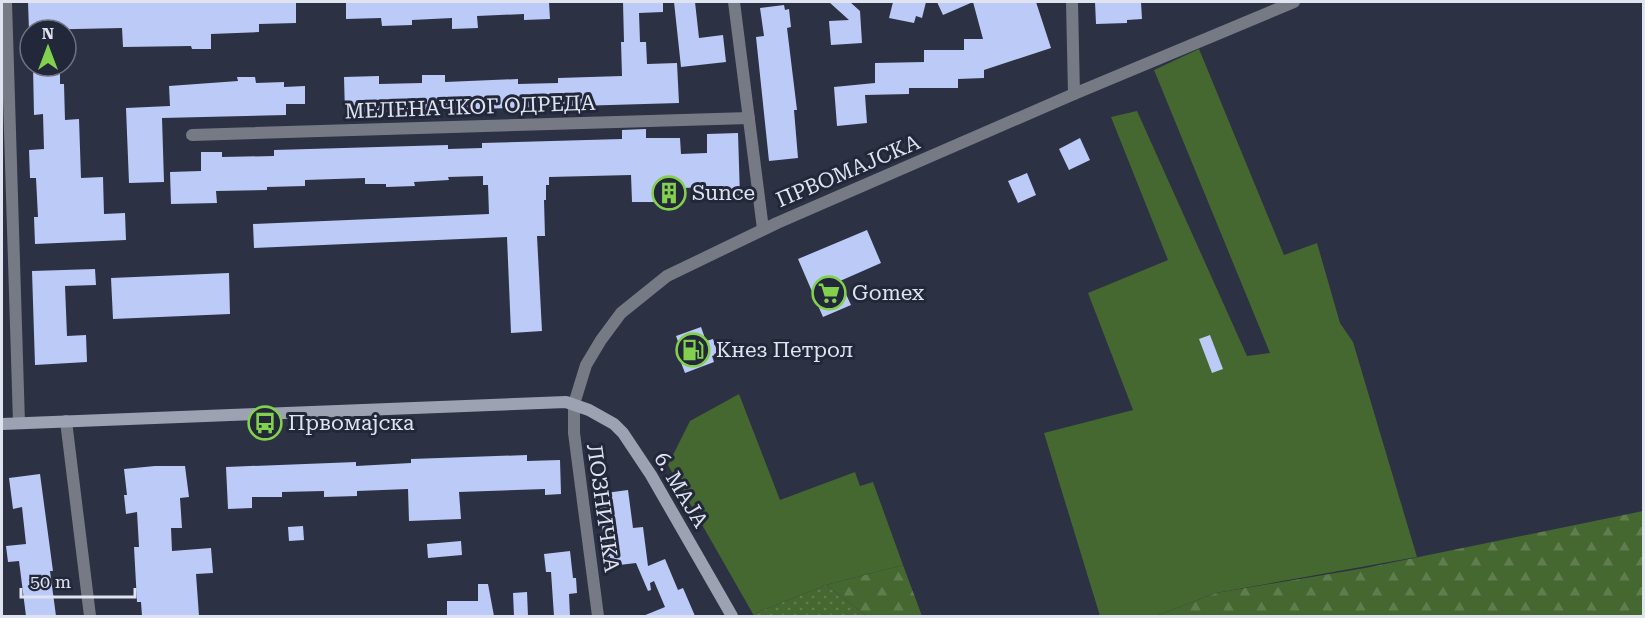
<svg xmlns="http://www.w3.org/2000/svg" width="1645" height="618" font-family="'Roboto Serif',serif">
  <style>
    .grass { fill: url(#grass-dots) }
    .forest { fill: url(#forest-firs) }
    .garden { fill: #456730 }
    .building { fill: #bbcaf7 }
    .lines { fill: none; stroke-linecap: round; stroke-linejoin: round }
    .street { stroke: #767a84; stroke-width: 12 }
    .secondary { stroke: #9da2b2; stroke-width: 12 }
    .labels { text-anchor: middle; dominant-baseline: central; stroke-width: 6; stroke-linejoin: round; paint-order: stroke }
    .street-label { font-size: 21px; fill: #e0e4f0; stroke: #22273a }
    .poi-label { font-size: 21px; fill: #e0e4f0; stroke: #22273a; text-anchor: start }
  </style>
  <defs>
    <pattern id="grass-dots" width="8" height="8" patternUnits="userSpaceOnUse" patternTransform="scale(1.5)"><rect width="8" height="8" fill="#456730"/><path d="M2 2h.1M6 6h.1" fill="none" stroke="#607d4e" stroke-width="1.8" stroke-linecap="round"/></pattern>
    <pattern id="forest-firs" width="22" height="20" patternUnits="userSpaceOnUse" patternTransform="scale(1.5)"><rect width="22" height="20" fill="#456730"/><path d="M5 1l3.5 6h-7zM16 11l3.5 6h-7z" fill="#607d4e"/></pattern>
  </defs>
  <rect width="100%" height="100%" fill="#2c3144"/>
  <!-- grass -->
  <path class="grass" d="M826,585l41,31h-113l-1,-2z"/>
  <!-- forest -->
  <g class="forest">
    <path d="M1643,511v105h-487l60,-23 149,-25z"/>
    <path d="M903,565l19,51h-55l-41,-31z"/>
  </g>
  <!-- garden -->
  <g class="garden">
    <path d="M1199,49l85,206 33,-12 23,80 13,19 64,215 -201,36 -60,23h-56l-56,-183 89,-23 -45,-117 80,-33 -57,-143 26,-6 110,245 23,-3 -116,-283z"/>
    <path d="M739,394l41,106 75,-28 5,14 13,-4 30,83 -77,20 -73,29 -85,-149 22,-44z"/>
  </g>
  <!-- building -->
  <g class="building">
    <path d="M28,2h268v21l-37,1v8l-48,2v15h-19l-1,-3 -68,1 -1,-19 -93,2z"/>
    <path d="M346,2h203l1,17 -26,1v-6l-47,2 1,12 -26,1v-11l-40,2v5l-30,1 -1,-8 -35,1z"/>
    <path d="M623,2h40v10l-24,1 1,29h6l1,22 30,-1 2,40 -334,10 -1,-36 35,-1v8l43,-1v-8h23v7l73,-3v5l40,-1v-5l64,-2 -1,-34h3z"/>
    <path d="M674,2h21l4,36 24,-3 3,27 -45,5z"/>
    <path d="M829,2h21l10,9 2,32 -31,2 -2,-24 20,-1z"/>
    <path d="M893,2h33l-4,16 -6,-2 -2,7 -25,-5z"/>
    <path d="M937,2h36l-30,13z"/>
    <path d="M973,2h63l15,46 -67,22v8l-26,1v9h-49v6l-44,1 2,28 -30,3 -3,-39 41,-4v-20l49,-1v-12h40v-11h19z"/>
    <path d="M1095,2h46l1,17 -15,1v3l-31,1z"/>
    <path d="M784,5l1,5 4,-1 2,18 -4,1 10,82h-3l4,48 -29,3 -13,-124 8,-1 -4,-28z"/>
    <path d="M33,66h27v18h4l1,36 14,-1 2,59 22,-1 1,37 21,-1 1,27 -91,4 -1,-27h4l-2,-39h-6l-1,-28 15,-1 -1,-35 -9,1z"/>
    <path d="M237,77h18l1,6 28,-1v5l21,-1v18h-19v11l-124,3 2,64 -35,1 -3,-75 44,-2 -1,-20 69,-5z"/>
    <path d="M646,129v9h34l1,16 26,-1v-19l31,-1 2,64 -25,1v-11l-34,1v17l-23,1 -1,-4h-25l-1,-27 -82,2v8h-3v15h-2l1,36h-8l5,95 -31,2 -4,-96 -253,11 -1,-24 236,-10 -1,-29h-5v-9l-35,1 1,3 -35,2 1,4 -29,1v-3h-21v-6l-60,2v6l-38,1v3l-51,1 1,12 -46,1 -1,-32 31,-1v-19h21v5l52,-1v-6l174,-5v4l34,-1v-5l140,-4v-9z"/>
    <path d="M1080,138l10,22 -21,10 -10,-21z"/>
    <path d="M1027,173l9,22 -18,8 -10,-22z"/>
    <path d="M867,230l14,33 -41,18 11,24 -28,12 -25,-58z"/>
    <path d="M95,269l1,16 -31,1 2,50 19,-1 1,27 -52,3 -3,-94z"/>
    <path d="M229,273l1,41 -117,5 -2,-41z"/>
    <path d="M701,327l5,14 7,-2 5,15 -6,2 2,6 -29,11 -8,-21 4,-2 -5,-14z"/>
    <path d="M1210,335l13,34 -11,4 -13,-34z"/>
    <path d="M527,455v6l33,-1 1,34 -16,1v-6l-86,3 2,27 -52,2 -1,-32 -51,2v5l-33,1v-6l-42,1v5h-30v11l-24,1 -2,-42 130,-5v4l55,-3v-4z"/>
    <path d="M155,466h30l4,31 -9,1 2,30h-11l1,23 39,-3 2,25 -17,1 3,42h-57l-1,-14h-4l-3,-55h5l-2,-35 -11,2 -2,-19h3l-3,-26z"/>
    <path d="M40,474l13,97h-3l6,45h-30l-7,-55 -11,1 -2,-16 20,-2 -4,-37 -9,2 -4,-31z"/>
    <path d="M628,490l5,38 10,-1 5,39 17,-7 13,31 5,-2 12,28h-52l22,-9 -11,-26 -4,2 1,7 -3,1 -12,-28 -25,3 -1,-10 -4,1 -8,-63z"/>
    <path d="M303,526l1,14 -15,1 -1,-14z"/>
    <path d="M461,541l1,14 -34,3 -1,-14z"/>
    <path d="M570,551l3,27h3l1,15 -8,1 1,22h-16l-3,-44h-5l-2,-18z"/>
    <path d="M478,584h10l6,32h-47v-15h31z"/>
    <path d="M527,592l1,24h-14l-1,-23z"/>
  </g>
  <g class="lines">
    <!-- street -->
    <g class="street">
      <path d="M6,2l13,421"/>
      <path d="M734,2l29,227"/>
      <path d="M1072,2l2,92"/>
      <path d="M192,135l557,-17"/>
      <path d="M66,421l24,195"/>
      <path d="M598,616l-24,-183v-29l12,-39 15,-25 20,-27 46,-37 110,-53 297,-129 220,-92"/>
    </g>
    <!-- secondary -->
    <path class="secondary" d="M2,424l564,-22 23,8 25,14 9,9 28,42 81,141"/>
  </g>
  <!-- icons -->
  <defs>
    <symbol id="building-ring" viewBox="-11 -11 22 22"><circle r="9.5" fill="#22273a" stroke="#83d04f" stroke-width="1.5"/><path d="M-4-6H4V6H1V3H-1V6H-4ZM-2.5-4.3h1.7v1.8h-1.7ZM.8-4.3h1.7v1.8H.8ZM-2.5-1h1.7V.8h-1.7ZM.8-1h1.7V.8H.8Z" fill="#83d04f"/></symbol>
    <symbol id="supermarket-ring" viewBox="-11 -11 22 22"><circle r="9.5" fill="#22273a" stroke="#83d04f" stroke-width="1.5"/><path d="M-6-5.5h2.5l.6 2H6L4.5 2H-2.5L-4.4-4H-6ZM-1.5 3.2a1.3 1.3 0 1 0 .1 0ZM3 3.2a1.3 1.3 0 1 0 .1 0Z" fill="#83d04f"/></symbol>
    <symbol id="fuel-ring" viewBox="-11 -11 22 22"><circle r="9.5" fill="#22273a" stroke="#83d04f" stroke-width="1.5"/><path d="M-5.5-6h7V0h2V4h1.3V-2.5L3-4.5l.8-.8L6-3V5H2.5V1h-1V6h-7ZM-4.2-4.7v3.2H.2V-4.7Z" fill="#83d04f"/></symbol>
    <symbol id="bus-ring" viewBox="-11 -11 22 22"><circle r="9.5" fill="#22273a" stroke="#83d04f" stroke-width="1.5"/><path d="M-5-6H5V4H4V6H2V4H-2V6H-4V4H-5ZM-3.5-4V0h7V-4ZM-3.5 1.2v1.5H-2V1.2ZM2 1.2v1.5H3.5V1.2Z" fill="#83d04f"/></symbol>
  </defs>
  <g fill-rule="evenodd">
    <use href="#building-ring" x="650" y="174" width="38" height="38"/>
    <use href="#supermarket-ring" x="810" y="274" width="38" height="38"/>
    <use href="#fuel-ring" x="674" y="331" width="38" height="38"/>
    <use href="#bus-ring" x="246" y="404" width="38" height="38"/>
  </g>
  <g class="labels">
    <!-- street labels -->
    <g class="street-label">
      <text transform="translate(470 107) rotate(-2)">МЕЛЕНАЧКОГ ОДРЕДА</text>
      <text transform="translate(848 171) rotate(-23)">ПРВОМАЈСКА</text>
      <text transform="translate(681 490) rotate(59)">6. МАЈА</text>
      <text transform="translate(603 508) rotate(82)">ЛОЗНИЧКА</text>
    </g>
    <!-- poi labels -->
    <g class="poi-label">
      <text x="692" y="193">Sunce</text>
      <text x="852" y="293">Gomex</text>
      <text x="716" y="350">Кнез Петрол</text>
      <text x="288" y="423">Првомајска</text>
    </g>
  </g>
  <!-- border -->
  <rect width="1645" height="618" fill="none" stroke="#e0e4f0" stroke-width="6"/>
  <!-- north arrow -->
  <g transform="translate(48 48)"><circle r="28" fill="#22273a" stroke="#6e7383" stroke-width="1.5"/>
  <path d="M0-4.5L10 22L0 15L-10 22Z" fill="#83d04f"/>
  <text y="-9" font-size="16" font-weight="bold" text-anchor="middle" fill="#e0e4f0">N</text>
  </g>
  <!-- scale -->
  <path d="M21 588v9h114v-9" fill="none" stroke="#e0e4f0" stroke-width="3"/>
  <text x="30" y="588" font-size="18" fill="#e0e4f0" stroke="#22273a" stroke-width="4.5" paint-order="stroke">50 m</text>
</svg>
